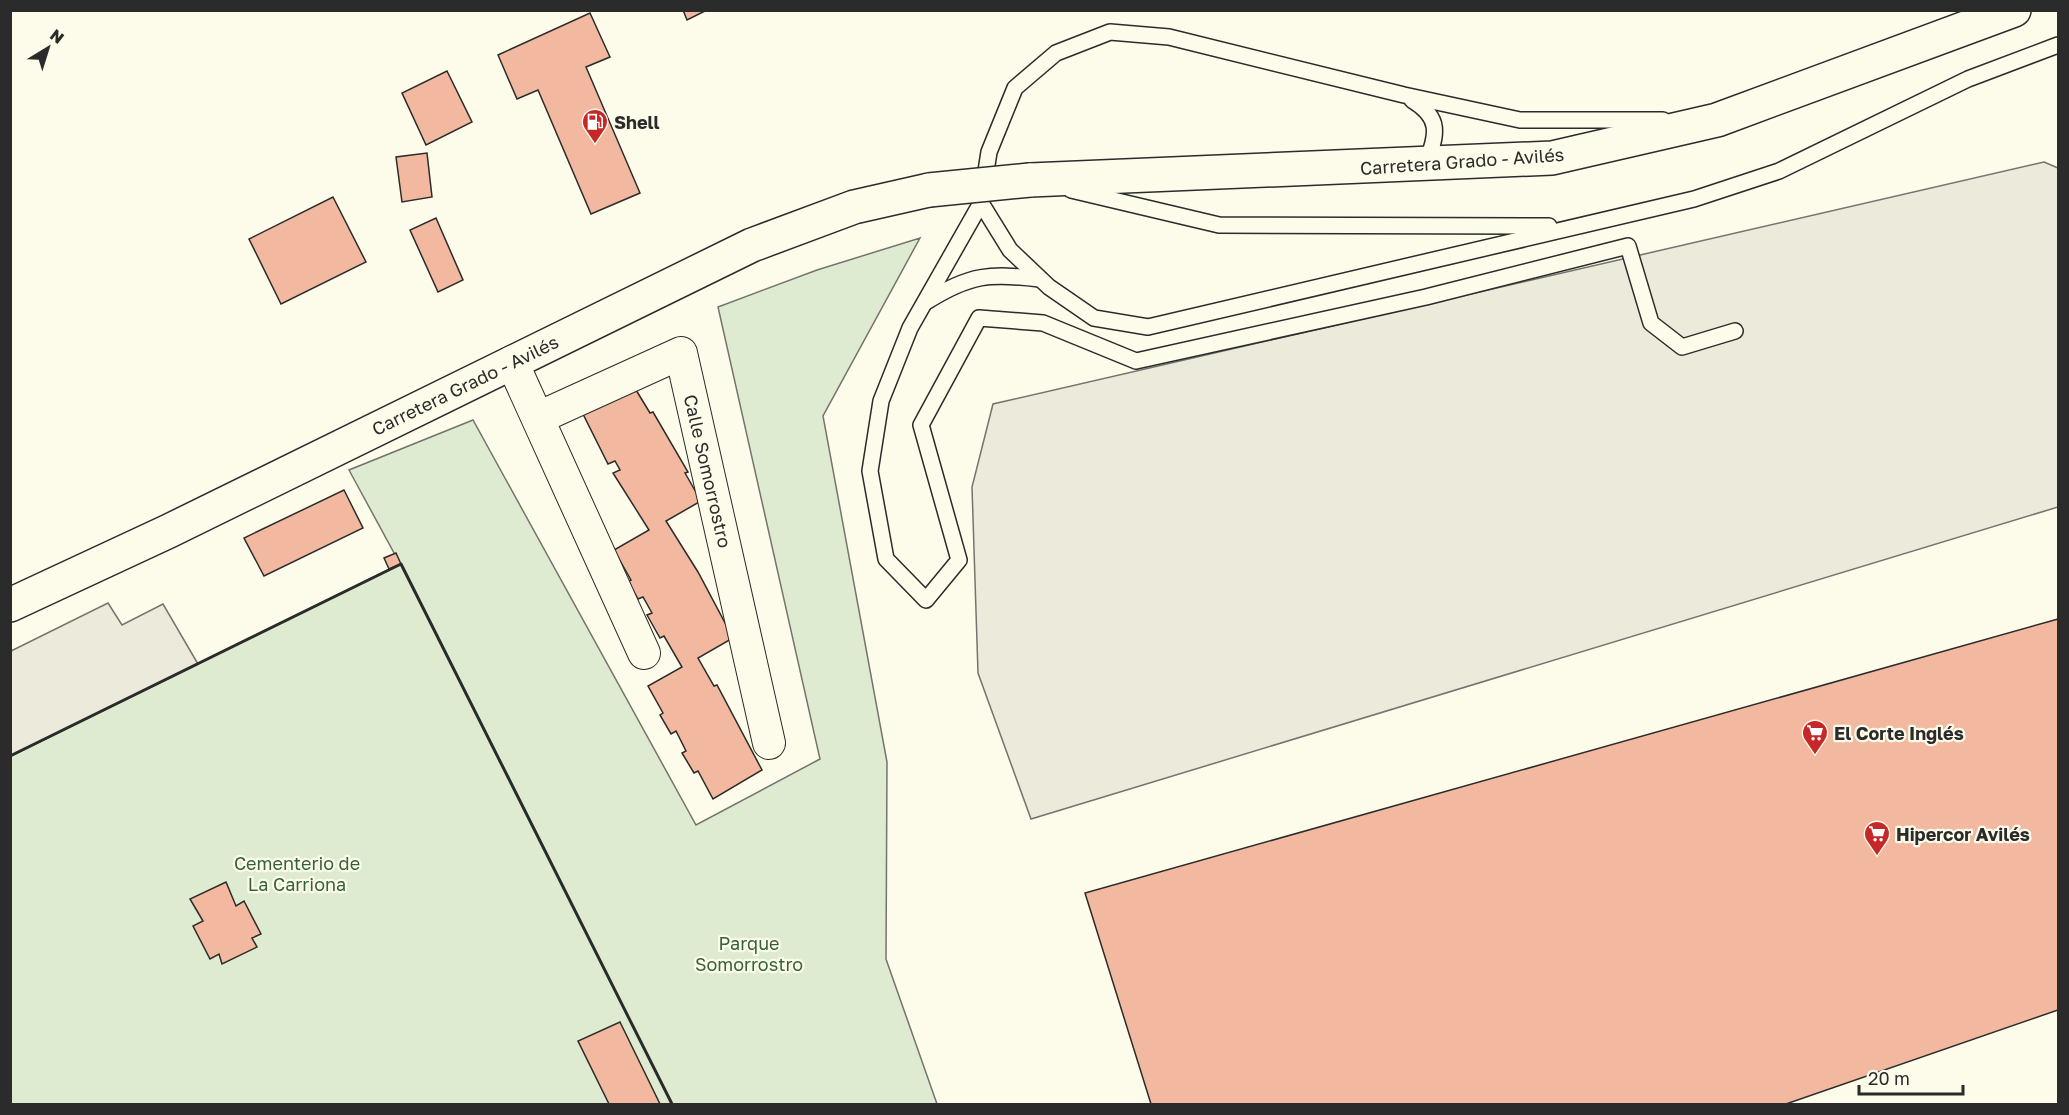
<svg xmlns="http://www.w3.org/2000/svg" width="2069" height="1115" font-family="'Golos Text',sans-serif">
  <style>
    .green { fill: #deebd1; stroke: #74746e; stroke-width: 1.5 }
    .parking { fill: #eceadb; stroke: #74746e; stroke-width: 1.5 }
    .building { fill: #f2b8a0; stroke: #2b2b2b; stroke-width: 1.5 }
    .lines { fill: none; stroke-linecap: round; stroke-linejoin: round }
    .lane-casing { stroke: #2b2b2b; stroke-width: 18 }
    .street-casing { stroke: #2b2b2b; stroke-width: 34 }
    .secondary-casing { stroke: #2b2b2b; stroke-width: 36 }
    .lane { stroke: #fdfbea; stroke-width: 15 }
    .street { stroke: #fdfbea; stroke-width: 32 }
    .secondary { stroke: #fdfbea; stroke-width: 33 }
    .secondary-bridge-casing { stroke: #2b2b2b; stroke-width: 36; stroke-linecap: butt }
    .secondary-bridge { stroke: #fdfbea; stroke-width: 33 }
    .wall { stroke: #2b2b2b; stroke-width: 3 }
    .labels { text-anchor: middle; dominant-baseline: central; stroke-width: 4.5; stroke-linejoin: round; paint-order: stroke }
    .poi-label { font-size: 18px; font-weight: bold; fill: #2b2b2b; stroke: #fdfbea; text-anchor: start }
    .street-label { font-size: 18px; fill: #2b2b2b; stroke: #fdfbea }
    .park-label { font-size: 18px; fill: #34623c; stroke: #fdfbea }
  </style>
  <rect width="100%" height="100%" fill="#fdfbea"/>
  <!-- green -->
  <path class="green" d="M920,238l-97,178 64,346 -1,197 51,145h-926v-348l389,-192 -51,-94 124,-50 223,405 124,-66 -102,-452 99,-37z"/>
  <!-- parking -->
  <g class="parking">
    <path d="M2044,162l14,6v339l-1027,312 -53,-146 -6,-186 21,-83z"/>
    <path d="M108,603l14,22 41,-21 35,60 -187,92v-105z"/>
  </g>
  <!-- building -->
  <g class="building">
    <path d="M683,10h24l-20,10z"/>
    <path d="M590,13l20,44 -24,10 54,126 -49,21 -53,-124 -21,9 -19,-44z"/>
    <path d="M447,71l25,51 -46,23 -24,-52z"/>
    <path d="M427,153l5,44 -30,5 -6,-45z"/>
    <path d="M333,197l33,65 -85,42 -32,-65z"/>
    <path d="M436,218l27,62 -25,12 -28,-62z"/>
    <path d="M633,385l17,28 3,-1 35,60 -3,1 16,28 -35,20 32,51 35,66 -35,20 16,28 3,-1 45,85 -49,29 -15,-28 -4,2 -12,-20 4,-2 -10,-20 -5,3 -11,-19 3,-2 -15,-27 34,-19 -18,-31 -4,2 -13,-23 5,-2 -9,-16 -5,2 -10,-18 3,-1 -17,-30 35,-20 -36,-57 7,-3 -5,-9 -7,3 -25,-50z"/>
    <path d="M344,490l19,38 -99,48 -20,-38z"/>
    <path d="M396,553l5,11 -12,5 -5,-11z"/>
    <path d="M2058,619v391l-272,94h-635l-66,-211z"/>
    <path d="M226,882l10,24 8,-5 17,33 -9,4 5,9 -35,17 -3,-10 -9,5 -17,-33 10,-5 -13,-22z"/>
    <path d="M620,1022l40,82h-51l-31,-63z"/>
  </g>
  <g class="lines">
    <defs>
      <g id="lane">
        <path d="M1412,100c31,19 24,35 14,65"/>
        <path d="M1663,120h-143l-116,-25 -235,-58 -59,-5 -54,21 -41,35 -26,64 -8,51 -71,125 -29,73 -11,70 16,88 40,41 33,-40 -38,-135 58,-107 64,5 93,38 290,-64 202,-51 23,77 31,24 53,-16"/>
        <path d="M1071,190l148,35 330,1"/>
        <path d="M981,203l29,47 39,37 45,31 54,9 546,-128 85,-28 189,-92 90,-34"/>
        <path d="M926,302c44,-28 64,-29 114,-23"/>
      </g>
      <g id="street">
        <path d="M512,362l132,291"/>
        <path d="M538,418l143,-65 88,390"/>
      </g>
      <g id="secondary">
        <path d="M1030,180l522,-22 165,-38 297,-110"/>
        <path d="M10,605l159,-74 583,-286 102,-38 75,-17"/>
      </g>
    </defs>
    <!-- lane casing -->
    <use href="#lane" class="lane-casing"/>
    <!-- street casing -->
    <use href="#street" class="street-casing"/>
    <!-- secondary casing -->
    <use href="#secondary" class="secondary-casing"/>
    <!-- lane -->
    <use href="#lane" class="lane"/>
    <!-- street -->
    <use href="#street" class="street"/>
    <!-- secondary -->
    <use href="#secondary" class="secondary"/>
    <defs>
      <path id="secondary-bridge" d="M929,190l101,-10"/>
    </defs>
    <!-- secondary-bridge casing -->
    <use href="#secondary-bridge" class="secondary-bridge-casing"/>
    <!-- secondary-bridge -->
    <use href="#secondary-bridge" class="secondary-bridge"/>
    <!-- wall -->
    <path class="wall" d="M10,756l391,-192 271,540"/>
  </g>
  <!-- icons -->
  <defs>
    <symbol id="fuel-pin" viewBox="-11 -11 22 30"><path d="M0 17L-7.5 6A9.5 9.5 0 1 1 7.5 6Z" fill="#c62828" stroke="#fdfbea"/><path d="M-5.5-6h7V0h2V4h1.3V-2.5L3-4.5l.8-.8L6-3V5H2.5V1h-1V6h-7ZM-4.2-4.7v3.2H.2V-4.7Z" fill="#fff"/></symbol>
    <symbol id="supermarket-pin" viewBox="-11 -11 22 30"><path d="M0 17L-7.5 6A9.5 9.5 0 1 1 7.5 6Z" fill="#c62828" stroke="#fdfbea"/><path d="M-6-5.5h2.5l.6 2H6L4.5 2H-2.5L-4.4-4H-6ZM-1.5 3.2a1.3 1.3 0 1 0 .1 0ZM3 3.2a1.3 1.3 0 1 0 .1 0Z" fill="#fff"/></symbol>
  </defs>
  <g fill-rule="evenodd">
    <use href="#fuel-pin" x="580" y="107" width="30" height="40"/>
    <use href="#supermarket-pin" x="1800" y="718" width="30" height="40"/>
    <use href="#supermarket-pin" x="1862" y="819" width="30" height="40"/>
  </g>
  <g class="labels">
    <!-- poi labels -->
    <g class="poi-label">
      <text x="614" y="122">Shell</text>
      <text x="1834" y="733">El Corte Inglés</text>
      <text x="1896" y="834">Hipercor Avilés</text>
    </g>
    <!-- street labels -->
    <g class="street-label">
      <text transform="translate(1462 161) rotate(-4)">Carretera Grado - Avilés</text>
      <text transform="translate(465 385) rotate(-26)">Carretera Grado - Avilés</text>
      <text transform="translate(708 471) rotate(77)">Calle Somorrostro</text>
    </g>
    <!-- park labels -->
    <g class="park-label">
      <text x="297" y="863">Cementerio de<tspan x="297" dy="21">La Carriona</tspan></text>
      <text x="749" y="943">Parque<tspan x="749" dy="21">Somorrostro</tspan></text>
    </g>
  </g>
  <!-- border -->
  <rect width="2069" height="1115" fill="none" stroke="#2b2b2b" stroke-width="24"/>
  <!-- north arrow -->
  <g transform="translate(48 48) rotate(38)" stroke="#fdfbea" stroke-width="4.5" paint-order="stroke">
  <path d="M0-4.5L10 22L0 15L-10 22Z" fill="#2b2b2b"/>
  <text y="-9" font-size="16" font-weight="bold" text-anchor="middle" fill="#2b2b2b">N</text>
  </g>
  <!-- scale -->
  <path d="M1859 1085v9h104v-9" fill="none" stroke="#2b2b2b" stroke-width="3"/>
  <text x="1868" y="1085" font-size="18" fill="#2b2b2b" stroke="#fdfbea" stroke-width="4.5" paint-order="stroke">20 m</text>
</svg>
